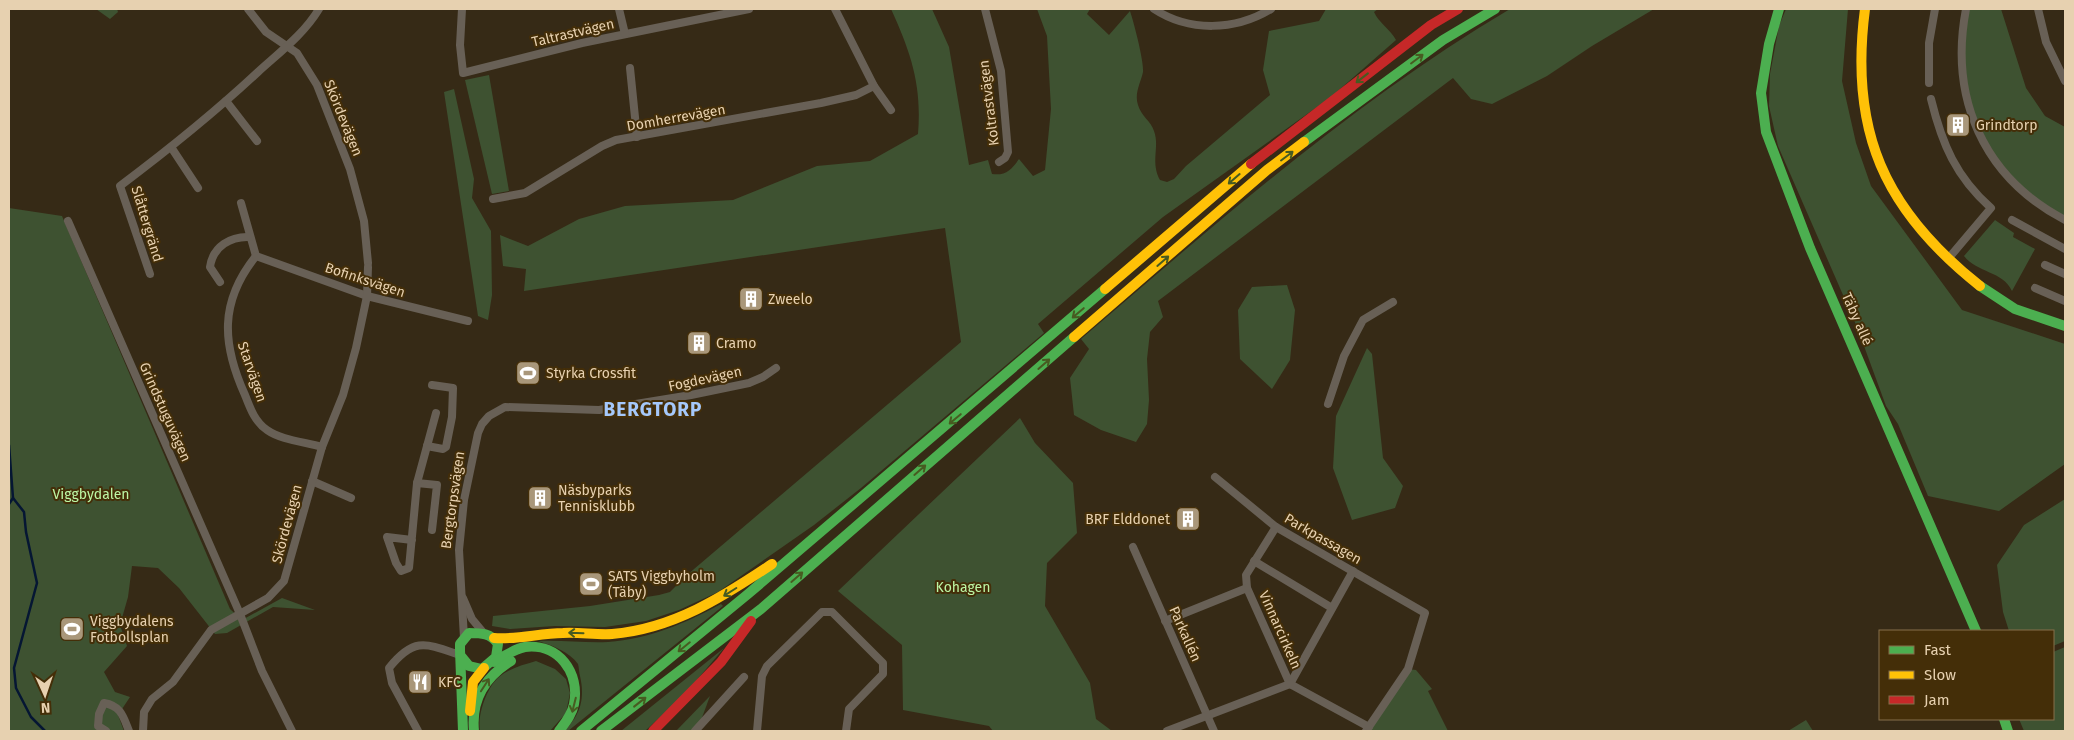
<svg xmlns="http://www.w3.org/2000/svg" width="2074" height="740" font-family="'Fira Sans',sans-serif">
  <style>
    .green { fill: #3e5231 }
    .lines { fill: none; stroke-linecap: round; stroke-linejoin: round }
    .stream { stroke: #051633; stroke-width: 2.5 }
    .street { stroke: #686056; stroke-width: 8 }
    .fast { stroke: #4caf50; stroke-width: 10 }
    .slow { stroke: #ffc107; stroke-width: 10 }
    .jam { stroke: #c62828; stroke-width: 10 }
    .oneway { stroke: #475b21 }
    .labels { text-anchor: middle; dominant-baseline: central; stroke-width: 4; stroke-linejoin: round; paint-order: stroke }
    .street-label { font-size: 14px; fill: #e7d1b0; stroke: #442e08 }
    .poi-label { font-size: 14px; fill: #e7d1b0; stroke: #442e08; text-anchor: start }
    .park-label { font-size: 14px; fill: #bcf6a5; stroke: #442e08 }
    .district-label { font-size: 19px; font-weight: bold; letter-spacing: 1px; fill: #a5c8fa; stroke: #442e08 }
  </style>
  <rect width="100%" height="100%" fill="#362a16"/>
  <!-- green -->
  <g class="green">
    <path d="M96,9h21l1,3 -8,7z"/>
    <path d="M891,9h41l17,38 20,118 19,-5 4,14c14,2 20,-5 27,-15l14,17 12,-6 6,-61 -4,-73 -10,-27h53l-3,5 22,21 21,-24c4,12 14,50 13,61 -2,10 -9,21 -5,33 3,11 13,16 16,26 6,16 -4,31 6,49l7,2 7,-3 12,-13 84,-71 -7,-25 6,-39 50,-10 7,-12h52l-4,3c5,11 16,17 22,28l-65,57 -168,120 -125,107 6,9 -183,155 -47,37 -96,67 -39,18 -33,11 -41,6 -50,-1 -45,3 -18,-3 1,-10 97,-10 69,-11 11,-3 17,-17 274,-233 -16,-114 -421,63 2,-22 -23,-3 -3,-31 28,11 51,-27 46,-13 108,-6 84,-34 53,-5 48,-27c4,-49 -7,-81 -27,-125z"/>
    <path d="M1510,9h144l-62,37 -45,30 -55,28 -21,-5 -18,-21 -295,223 5,16 -13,15 -3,27 2,41 -2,24 -11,18 -35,-12 -27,-15 -4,-37 19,-29 -8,-10c138,-118 272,-237 429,-330z"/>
    <path d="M1786,9h62l-6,72 14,62 15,43 91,124 103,34v120l-66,47 -71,-15 -30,-72 -12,-18 -29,-79 -79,-181 -9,-40 1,-32 9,-48z"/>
    <path d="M1968,9h33l25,79 19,28 20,11v89c-10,-5 -21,-9 -30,-16 -46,-33 -68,-87 -72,-142 -1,-16 3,-33 5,-49z"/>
    <path d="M489,75l20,116 -17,3 -27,-114z"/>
    <path d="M454,89l20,90 -2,19 19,33 1,64 -4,25 -10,-4 -34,-224z"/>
    <path d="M9,208l53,8 168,393 12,11 40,-22 33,12 -42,-3 -46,26 -12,1 -36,-46 -21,-20 -26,-2 -4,31 -8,28 7,21 -23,26 11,20 15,5 -12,18 6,16h-115z"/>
    <path d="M1995,220l19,13 -1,4 22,12 -23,42c-9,-20 -35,-18 -48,-35z"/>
    <path d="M1287,285l8,25 -5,50 -18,29 -32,-30 -2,-49 14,-23z"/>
    <path d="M1367,348l5,6 11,104 20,28 -8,22 -43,12 -19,-52 3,-52z"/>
    <path d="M1020,418l15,25 38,40 4,50 -30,30 -2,43 45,77 6,36 16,12h-119l-4,-5 -86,-16 -1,-65 -64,-54z"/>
    <path d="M2065,499v142l-12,5v-15h-44l-6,-19 -6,-47 27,-40z"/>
    <path d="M721,604l2,2 -155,125h-4c17,-16 21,-33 16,-55 -1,-3 -1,-9 -2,-12 -8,-12 -27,-19 -40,-23 24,-1 47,2 70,1 41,-3 78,-19 113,-38z"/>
    <path d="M2065,647v84h-41l-5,-12h34v-67z"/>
    <path d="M724,648l-40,47 -39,36h-24z"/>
    <path d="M536,661l19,8 11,10 4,14 -4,20 -16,18h-70c-3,-16 7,-44 19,-54 11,-9 24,-12 37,-16z"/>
    <path d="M1408,669l8,1 16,19 -4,2 20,40h-81z"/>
    <path d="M710,696l-13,35h-21z"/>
    <path d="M1806,720l7,11h-25z"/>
  </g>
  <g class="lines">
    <!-- stream -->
    <g class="stream">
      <path d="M9,445l4,53 11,14 2,20 11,51 -23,85 2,20 15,29 14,14"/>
      <path d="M9,504l4,-6"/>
    </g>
    <!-- street -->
    <g class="street">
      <path d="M248,9l18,23 31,21 20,32 33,84 14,52 4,42"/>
      <path d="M462,9l-2,36 3,28 119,-30 167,-34"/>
      <path d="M619,9l6,25"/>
      <path d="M835,9l39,77 17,24"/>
      <path d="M985,9l16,62 7,81 -3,6 -6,4"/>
      <path d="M1154,9c35,23 81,22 117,0"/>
      <path d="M1966,9c-17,89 17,168 99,211"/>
      <path d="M2038,9l8,33 19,39"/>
      <path d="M630,68l7,69"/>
      <path d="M1929,83v-40l6,-34"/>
      <path d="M1931,99c11,45 25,78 60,109l-43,51"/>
      <path d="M226,101l31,40"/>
      <path d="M171,147l27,41"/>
      <path d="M493,199l32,-6 77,-47 14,-6 205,-37 35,-8 18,-9"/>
      <path d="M241,203l15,53"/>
      <path d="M2012,220l53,29"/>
      <path d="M68,221l172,393 22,57 30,60"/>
      <path d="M256,256c-37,46 -34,88 -11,139 5,13 10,27 22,35 14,10 38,12 55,17"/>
      <path d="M256,256l111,40 101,25"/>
      <path d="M2045,265l20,9"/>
      <path d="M150,274l-30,-88c48,-36 94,-73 138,-114 22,-20 46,-38 61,-63"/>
      <path d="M220,282l-10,-15c3,-21 21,-31 40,-30"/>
      <path d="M2035,288l30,13"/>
      <path d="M1328,404l16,-48 19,-36 30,-18"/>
      <path d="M427,446l16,3 3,-2 6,-30 1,-29 -21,-3"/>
      <path d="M1215,477l61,50 149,86 -17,56 -42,62"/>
      <path d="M312,481l39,17"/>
      <path d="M417,483l20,2 -5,45"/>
      <path d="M1276,527l-30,48 1,13 43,96"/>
      <path d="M412,540l-25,-3 9,26 5,8 8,-3 8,-85 19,-70"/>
      <path d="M1133,547l81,184"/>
      <path d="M1254,561l78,47"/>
      <path d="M463,598l9,21 10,12"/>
      <path d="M1165,621l82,-33"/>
      <path d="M464,638l-5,-88 5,-50 14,-67 4,-9 7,-8 16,-9 94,3 92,-15 58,-12 14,-6 13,-9"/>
      <path d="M1290,684l63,-113"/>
      <path d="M106,731l-8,-5 1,-12 5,-11c17,3 19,13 25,28"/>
      <path d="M143,731l1,-19 8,-13 21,-17 38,-52 57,-32 16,-17 38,-134 21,-52 13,-47 11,-52 1,-29"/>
      <path d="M418,731l-26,-48 -3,-15c25,-31 36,-25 71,-13"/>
      <path d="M695,731l49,-54"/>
      <path d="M757,731l5,-55 5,-10 55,-54h10l51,51v11l-34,35 -3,22"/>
      <path d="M1167,731l123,-47 79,43"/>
    </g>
    <!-- fast -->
    <g class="fast">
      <path d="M1779,9l-10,35 -8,49 5,39 44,116 166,383"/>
      <path d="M1304,142l139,-102 52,-31"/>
      <path d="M1980,286l35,23 50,17"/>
      <path d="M460,655l9,11 13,3 14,-12 2,-13c-7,-11 -17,-11 -29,-11l-9,11v6l3,81"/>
      <path d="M494,662c10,-6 20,-13 31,-15 34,-4 55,26 49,57 -2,11 -9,19 -15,27"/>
      <path d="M2004,719l4,12"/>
      <path d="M474,731c-3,-31 11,-54 37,-70"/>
      <path d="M581,731l167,-137 357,-305"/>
      <path d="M601,731l160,-122 313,-272"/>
    </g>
    <!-- slow -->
    <g class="slow">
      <path d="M1865,9c-16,122 19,201 115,277"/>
      <path d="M1105,289l146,-125"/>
      <path d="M1074,337l193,-167 37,-28"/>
      <path d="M494,638c23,2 46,-5 69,-5 16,-1 33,2 49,1 61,-5 111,-37 160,-70"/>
      <path d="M470,711l3,-29 11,-14"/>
    </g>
    <!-- jam -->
    <g class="jam">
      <path d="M1251,164l180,-139 27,-16"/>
      <path d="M653,731l68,-69 30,-41"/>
    </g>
  </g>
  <!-- one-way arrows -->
  <defs><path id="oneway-shaft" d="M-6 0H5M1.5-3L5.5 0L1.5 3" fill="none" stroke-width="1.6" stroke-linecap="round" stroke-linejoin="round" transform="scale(1.25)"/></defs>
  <g class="oneway">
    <use href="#oneway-shaft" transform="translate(1417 59) rotate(-37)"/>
    <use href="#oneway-shaft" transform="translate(1362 78) rotate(142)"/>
    <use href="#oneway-shaft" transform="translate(1287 156) rotate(-37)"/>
    <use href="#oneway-shaft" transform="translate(1234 179) rotate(139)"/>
    <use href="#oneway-shaft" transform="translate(1163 261) rotate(-41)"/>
    <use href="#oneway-shaft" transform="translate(1078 313) rotate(140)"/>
    <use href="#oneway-shaft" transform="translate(1044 364) rotate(-41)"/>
    <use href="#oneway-shaft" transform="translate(955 419) rotate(140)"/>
    <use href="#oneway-shaft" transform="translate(920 470) rotate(-41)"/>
    <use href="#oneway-shaft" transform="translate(797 577) rotate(-41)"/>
    <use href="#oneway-shaft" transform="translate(730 592) rotate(148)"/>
    <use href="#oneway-shaft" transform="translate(576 633) rotate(-178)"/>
    <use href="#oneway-shaft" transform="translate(684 647) rotate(141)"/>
    <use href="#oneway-shaft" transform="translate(485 685) rotate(-57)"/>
    <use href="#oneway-shaft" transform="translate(640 702) rotate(-38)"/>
    <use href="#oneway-shaft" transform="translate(574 705) rotate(104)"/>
  </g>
  <!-- icons -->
  <defs>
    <symbol id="building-square" viewBox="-11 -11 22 22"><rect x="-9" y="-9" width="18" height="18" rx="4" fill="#a9977a" stroke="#442e08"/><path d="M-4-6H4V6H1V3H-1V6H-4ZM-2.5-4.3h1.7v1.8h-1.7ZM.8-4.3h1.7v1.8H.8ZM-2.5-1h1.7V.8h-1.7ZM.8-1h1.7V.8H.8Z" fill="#fff"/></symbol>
    <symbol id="stadium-square" viewBox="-11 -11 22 22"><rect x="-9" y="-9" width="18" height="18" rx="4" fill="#a9977a" stroke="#442e08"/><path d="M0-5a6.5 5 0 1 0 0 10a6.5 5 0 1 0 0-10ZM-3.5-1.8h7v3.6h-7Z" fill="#fff"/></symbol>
    <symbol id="restaurant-square" viewBox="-11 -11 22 22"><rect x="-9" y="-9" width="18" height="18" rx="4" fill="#a9977a" stroke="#442e08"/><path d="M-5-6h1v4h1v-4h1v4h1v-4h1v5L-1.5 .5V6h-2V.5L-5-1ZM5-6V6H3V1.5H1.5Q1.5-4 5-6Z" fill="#fff"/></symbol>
  </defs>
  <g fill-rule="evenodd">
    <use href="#building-square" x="1944" y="111" width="28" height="28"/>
    <use href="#building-square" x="737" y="285" width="28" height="28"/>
    <use href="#building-square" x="685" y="329" width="28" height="28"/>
    <use href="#stadium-square" x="514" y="359" width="28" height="28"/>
    <use href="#building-square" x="526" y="484" width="28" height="28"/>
    <use href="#building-square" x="1174" y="505" width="28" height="28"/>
    <use href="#stadium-square" x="577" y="570" width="28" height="28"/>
    <use href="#stadium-square" x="58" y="615" width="28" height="28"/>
    <use href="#restaurant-square" x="406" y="668" width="28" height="28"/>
  </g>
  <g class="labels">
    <!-- street labels -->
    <g class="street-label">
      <text transform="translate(573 33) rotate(-13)">Taltrastvägen</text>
      <text transform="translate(989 103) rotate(-97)">Koltrastvägen</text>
      <text transform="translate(343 118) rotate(68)">Skördevägen</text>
      <text transform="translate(676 118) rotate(-10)">Domherrevägen</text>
      <text transform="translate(147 224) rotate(73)">Slåttergränd</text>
      <text transform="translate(365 280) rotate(18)">Bofinksvägen</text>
      <text transform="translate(1857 319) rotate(66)">Täby allé</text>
      <text transform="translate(252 372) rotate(71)">Starvägen</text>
      <text transform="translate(705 379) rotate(-12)">Fogdevägen</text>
      <text transform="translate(165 412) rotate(66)">Grindstuguvägen</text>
      <text transform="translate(453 500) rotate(-82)">Bergtorpsvägen</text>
      <text transform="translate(287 524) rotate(-75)">Skördevägen</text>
      <text transform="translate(1323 539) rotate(30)">Parkpassagen</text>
      <text transform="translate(1280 630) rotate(66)">Vinnarcirkeln</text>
      <text transform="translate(1185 634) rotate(66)">Parkallén</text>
    </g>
    <!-- poi labels -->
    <g class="poi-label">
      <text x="1976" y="125">Grindtorp</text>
      <text x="768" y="299">Zweelo</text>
      <text x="716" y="343">Cramo</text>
      <text x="546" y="373">Styrka Crossfit</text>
      <text x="558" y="490">Näsbyparks<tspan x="558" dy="16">Tennisklubb</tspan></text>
      <text x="1170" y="519" text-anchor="end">BRF Elddonet</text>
      <text x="608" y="576">SATS Viggbyholm<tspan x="608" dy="16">(Täby)</tspan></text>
      <text x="90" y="621">Viggbydalens<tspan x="90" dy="16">Fotbollsplan</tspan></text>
      <text x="438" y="682">KFC</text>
    </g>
    <!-- park labels -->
    <g class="park-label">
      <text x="91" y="494">Viggbydalen</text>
      <text x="963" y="587">Kohagen</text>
    </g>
    <!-- district labels -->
    <g class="district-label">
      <text x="653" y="409">BERGTORP</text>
    </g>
  </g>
  <!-- border -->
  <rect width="2074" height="740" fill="none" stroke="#e7d1b0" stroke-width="20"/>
  <!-- legend -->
  <rect x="1879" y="630" width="175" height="90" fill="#442e08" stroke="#856f4b"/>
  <rect x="1889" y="646" width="25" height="8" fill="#4caf50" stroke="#856f4b"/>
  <text x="1924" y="655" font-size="15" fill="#e7d1b0">Fast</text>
  <rect x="1889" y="671" width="25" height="8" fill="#ffc107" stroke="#856f4b"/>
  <text x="1924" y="680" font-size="15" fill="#e7d1b0">Slow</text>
  <rect x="1889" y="696" width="25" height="8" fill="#c62828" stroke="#856f4b"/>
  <text x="1924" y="705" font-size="15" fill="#e7d1b0">Jam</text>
  <!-- north arrow -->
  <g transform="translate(45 695) rotate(177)" stroke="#442e08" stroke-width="4" paint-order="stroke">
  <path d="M0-4L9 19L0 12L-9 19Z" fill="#e7d1b0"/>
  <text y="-8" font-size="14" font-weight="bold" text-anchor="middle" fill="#e7d1b0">N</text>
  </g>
</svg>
